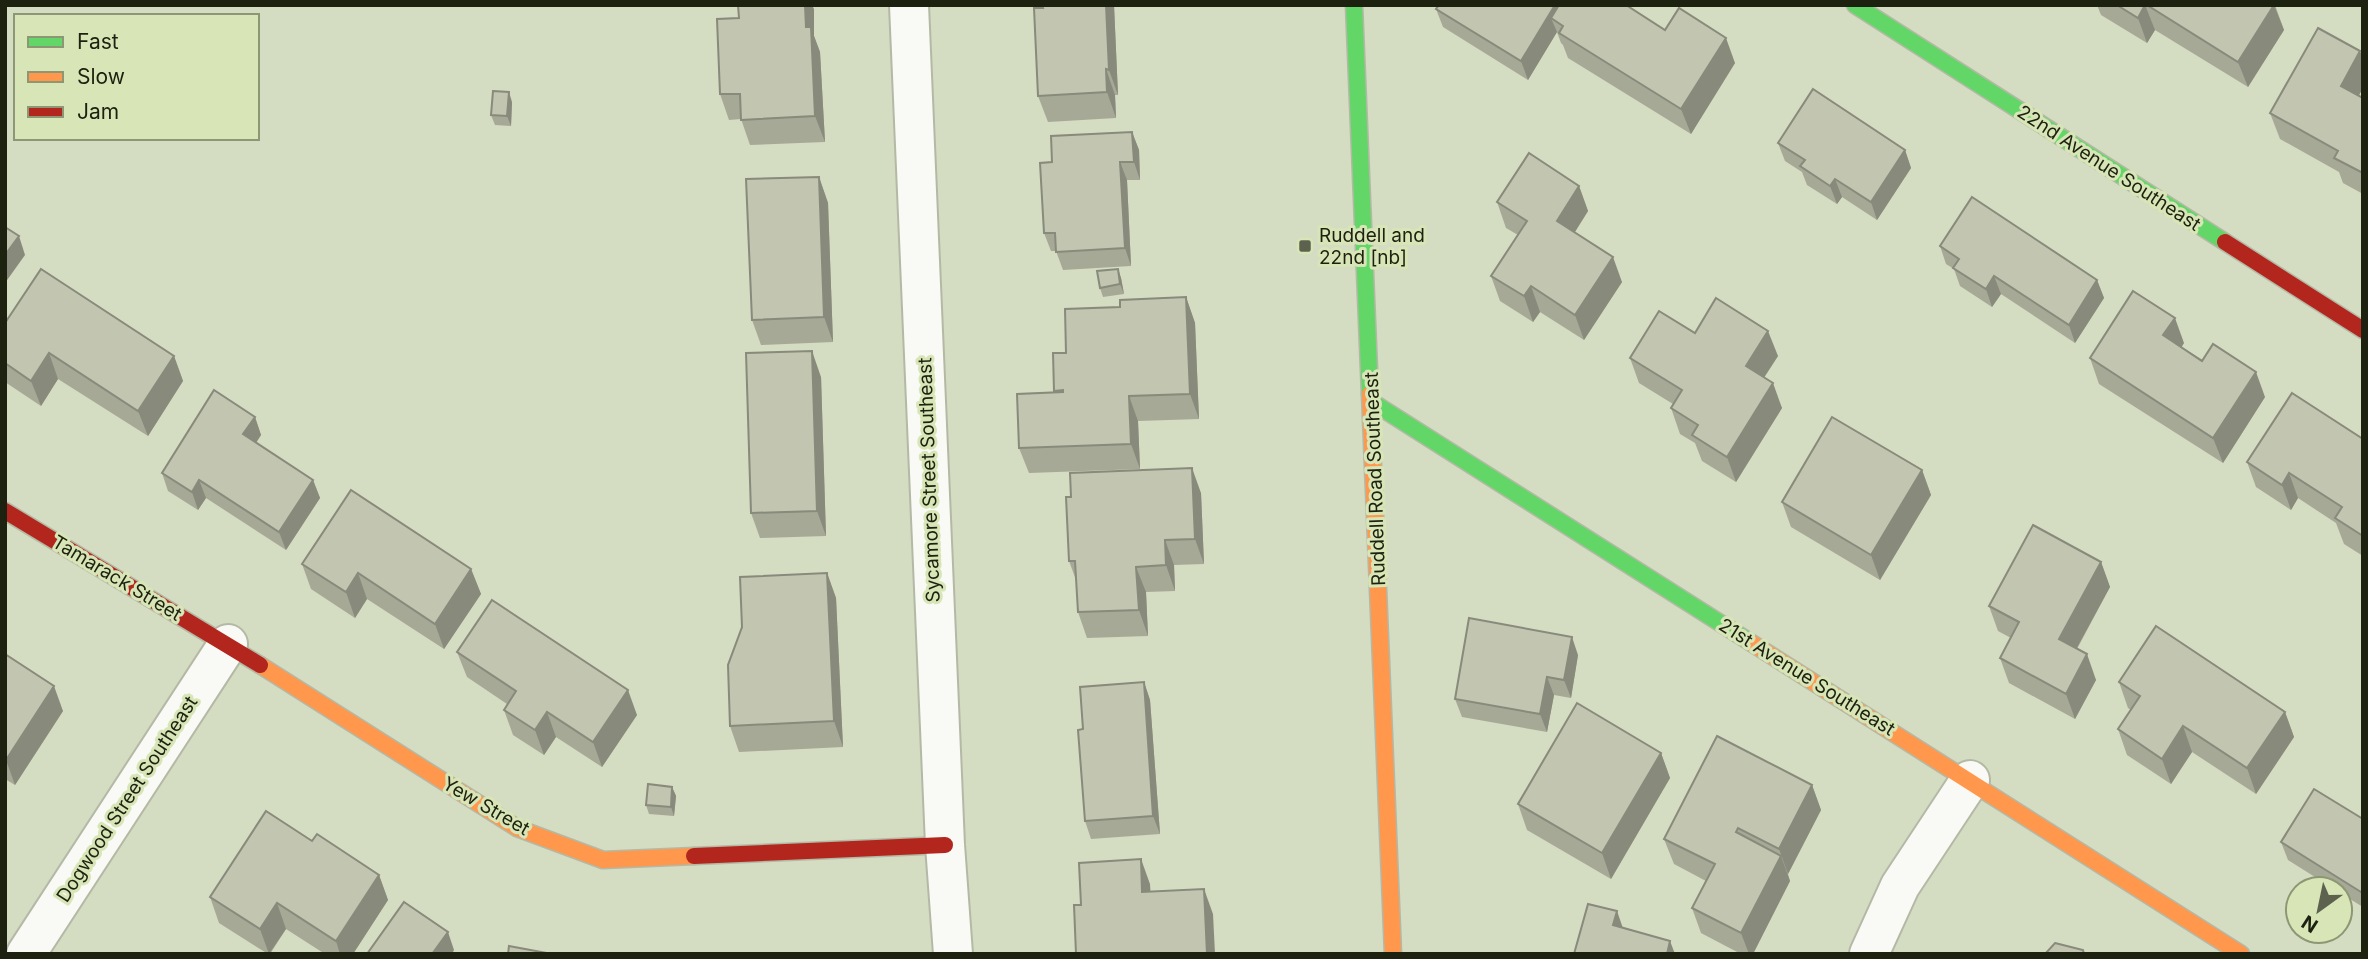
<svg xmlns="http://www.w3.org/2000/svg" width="2368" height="959" font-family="Inter,sans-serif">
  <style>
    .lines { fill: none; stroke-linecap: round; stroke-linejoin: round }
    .street-casing { stroke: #b4b9a5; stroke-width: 42 }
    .fast-casing { stroke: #b4b9a5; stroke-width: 19 }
    .slow-casing { stroke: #b4b9a5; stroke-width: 19 }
    .jam-casing { stroke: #b4b9a5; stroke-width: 19 }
    .street { stroke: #f9faf6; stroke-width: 38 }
    .fast { stroke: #63d668; stroke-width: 16 }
    .slow { stroke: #ff974d; stroke-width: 16 }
    .jam { stroke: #b3261e; stroke-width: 16 }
    .wall { fill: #a7a997 }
    .shaded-wall { fill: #888a7b }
    .building { fill: #c2c5b0; stroke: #888a7b; stroke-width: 2 }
    .poi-dot { fill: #5d624e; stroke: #d8e6b7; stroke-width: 2.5 }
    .labels { text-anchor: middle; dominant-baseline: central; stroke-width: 6; stroke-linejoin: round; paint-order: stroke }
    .street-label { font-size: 19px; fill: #1d2110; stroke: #d8e6b7 }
    .poi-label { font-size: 19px; fill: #1d2110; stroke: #d8e6b7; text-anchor: start }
  </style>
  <rect width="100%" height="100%" fill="#d4dcc2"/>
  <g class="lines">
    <defs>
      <g id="street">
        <path d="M909,5l36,840 8,109"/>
        <path d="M26,954l202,-310"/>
        <path d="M1869,954l31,-68 70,-106"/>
      </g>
      <g id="fast">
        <path d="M1354,5l16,389"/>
        <path d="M1855,5l370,237"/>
        <path d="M1372,402l378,240"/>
      </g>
      <g id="slow">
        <path d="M1370,394l23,560"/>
        <path d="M1750,642l491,312"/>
        <path d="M260,665l257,163 86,32 91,-4"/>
      </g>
      <g id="jam">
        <path d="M2225,242l138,88"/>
        <path d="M5,511l255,154"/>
        <path d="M694,856l251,-11"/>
      </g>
    </defs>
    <!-- street casing -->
    <use href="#street" class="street-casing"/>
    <!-- fast casing -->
    <use href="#fast" class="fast-casing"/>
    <!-- slow casing -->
    <use href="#slow" class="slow-casing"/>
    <!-- jam casing -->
    <use href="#jam" class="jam-casing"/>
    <!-- street -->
    <use href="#street" class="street"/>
    <!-- fast -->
    <use href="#fast" class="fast"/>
    <!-- slow -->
    <use href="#slow" class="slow"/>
    <!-- jam -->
    <use href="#jam" class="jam"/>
  </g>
  <!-- wall -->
  <g class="wall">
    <path d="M1114,5l4,90h-3l1,23 -68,4 -10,-26z"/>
    <path d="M1439,5l226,25 70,33 -44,71 -123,-76 -5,-13 -2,-2 -4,-11 -29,48 -85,-53 -7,-18z"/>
    <path d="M2097,5h178l9,25 -36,57 -93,-57 -8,13 -46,-28z"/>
    <path d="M814,9v27l6,16 5,90 -75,3 -9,-26 -12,1 -9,-26z"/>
    <path d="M2363,58v30l-4,7 4,3v96l-20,-11 -4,-11 -59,-33 -10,-26z"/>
    <path d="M512,102l-1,24 -16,-1 -4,-10z"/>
    <path d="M1132,132l7,18 1,30h-13l4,86 -68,4 -7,-19h-5l-7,-18 8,-71z"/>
    <path d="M1778,143l127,7 6,18 -34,52 -35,-23 -5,7 -30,-19 -5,-13 -17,-11z"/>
    <path d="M819,177l9,26 5,139 -72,3 -9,-25z"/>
    <path d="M1579,186l9,25 -13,21 47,50 -38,58 -44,-28 -7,10 -33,-21 -9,-25 27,-41 -12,-7 -9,-26z"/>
    <path d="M1940,246l157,34 7,18 -29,45 -74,-49 -9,13 -32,-21 -6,-17 -8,-5z"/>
    <path d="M1118,269l3,9 3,16 -21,3 -3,-9z"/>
    <path d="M1186,297l9,26 4,96 -61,2 2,48 -111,4 -10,-25 36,-56 11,-39 54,-46z"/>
    <path d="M5,323l169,33 9,25 -35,55 -90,-57 -17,27 -36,-24z"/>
    <path d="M1695,333l83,23 -14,22 18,30 -46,74 -34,-21 -7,-18 -15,-9 -9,-26 2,-4 -34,-21 -9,-25z"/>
    <path d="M2184,343l-3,4 84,50 -42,66 -124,-79 -9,-26z"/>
    <path d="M821,377l5,159 -66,2 -9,-25z"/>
    <path d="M255,417l6,18 -5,8 57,37 7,18 -34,52 -80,-52 -8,12 -30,-19 -6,-18z"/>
    <path d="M2363,439v117l-19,-12 -8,-21 -38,-25 -7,12 -35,-23 -9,-25z"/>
    <path d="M1922,470l9,25 -51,85 -89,-53 -9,-25z"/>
    <path d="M1201,493l3,71 -30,1 1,26 -29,1 2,44 -61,2 -9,-26 -2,-32 -7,-19z"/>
    <path d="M2101,562l9,25 -33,62 19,31 -21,39 -66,-36 -9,-25 11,-20 -13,-7 -9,-25z"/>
    <path d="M302,564l169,5 10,25 -37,55 -77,-50 -12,19 -44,-29z"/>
    <path d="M827,573l9,25 7,149 -104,5 -9,-26z"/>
    <path d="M457,652l180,63 -35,52 -46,-30 -12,18 -31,-20 -9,-25 3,-6 -40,-27z"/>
    <path d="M5,654l58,57 -48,74 -10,-6z"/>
    <path d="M1578,655l-7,43 -17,-3 -7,37 -85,-15 -7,-18z"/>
    <path d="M1144,682l6,18 10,134 -69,5 -6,-18 -2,-92z"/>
    <path d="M2119,682l166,30 9,25 -38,57 -64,-42 -21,32 -44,-29 -9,-26 13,-19 -3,-2z"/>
    <path d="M1661,753l9,25 -59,101 -84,-49 -9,-26z"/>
    <path d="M1812,785l9,25 -33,64 2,7 -37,73h-12l-40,-21 -9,-25 14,-27 -32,-17 -10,-25z"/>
    <path d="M672,787l4,9 -2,20 -25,-2 -3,-9z"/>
    <path d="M2363,819v88l-23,-14v-4h-6l-46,-29 -7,-18z"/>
    <path d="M312,841l67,34 9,25 -35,54h-28l-39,-25 -16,25h-2l-49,-31 -9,-26z"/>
  </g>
  <!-- shaded-wall -->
  <g class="shaded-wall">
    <path d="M805,5h7l2,4v27l6,16 5,90 -10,-26 -9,-89z"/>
    <path d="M1106,5h8l4,90 -9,-25z"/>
    <path d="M1555,5h18l-22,13 6,14 -29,48 -7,-19z"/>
    <path d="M2145,5l10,25 -8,13 -9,-25z"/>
    <path d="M2274,5l10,25 -36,57 -10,-25z"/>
    <path d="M1726,38l9,25 -44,71 -10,-25z"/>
    <path d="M2360,51l3,7v30l-13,23 -9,-25z"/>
    <path d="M1106,69l9,26 1,23 -9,-26z"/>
    <path d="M509,92l3,10 -1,24 -4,-10z"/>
    <path d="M1132,132l7,18 1,30 -6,-18z"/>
    <path d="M1905,150l6,18 -34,52 -6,-18z"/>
    <path d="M1120,162l7,18 4,86 -6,-18z"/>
    <path d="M819,177l9,26 5,139 -9,-25z"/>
    <path d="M1835,179l7,18 -5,7 -7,-18z"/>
    <path d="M1579,186l9,25 -22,35 -9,-25z"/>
    <path d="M19,236l6,19 -20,28v-28z"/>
    <path d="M1613,257l9,25 -38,58 -9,-25z"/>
    <path d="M1118,269l3,9 3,16 -4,-10z"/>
    <path d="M1994,276l7,18 -9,13 -6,-18z"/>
    <path d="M2097,280l7,18 -29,45 -6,-18z"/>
    <path d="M1531,286l9,26 -7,10 -9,-26z"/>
    <path d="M1186,297l9,26 4,96 -9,-25z"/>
    <path d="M2175,318l9,25 -11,18 -10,-26z"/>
    <path d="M1768,331l10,25 -23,35 -9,-25z"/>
    <path d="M812,351l9,26 5,159 -9,-25z"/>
    <path d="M49,353l9,26 -17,27 -10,-25z"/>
    <path d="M174,356l9,25 -35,55 -10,-25z"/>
    <path d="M2256,372l9,25 -42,66 -10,-25z"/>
    <path d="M1773,383l9,25 -46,74 -9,-25z"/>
    <path d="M1129,396l9,25 2,48 -9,-25z"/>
    <path d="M255,417l6,18 -11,17 -7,-18z"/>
    <path d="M1192,468l9,25 3,71 -9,-25z"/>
    <path d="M1922,470l9,25 -51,85 -9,-25z"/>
    <path d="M2289,473l9,25 -7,12 -9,-25z"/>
    <path d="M199,480l7,18 -8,12 -6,-18z"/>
    <path d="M313,480l7,18 -34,52 -7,-18z"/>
    <path d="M1165,540l9,25 1,26 -9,-26z"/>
    <path d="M2101,562l9,25 -42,77 -9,-25z"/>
    <path d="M1136,567l10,25 2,44 -9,-26z"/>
    <path d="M471,569l10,25 -37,55 -9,-25z"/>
    <path d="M358,573l9,26 -12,19 -9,-26z"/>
    <path d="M827,573l9,25 7,149 -9,-26z"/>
    <path d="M1572,637l6,18 -7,43 -7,-18z"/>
    <path d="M2087,654l9,26 -21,39 -9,-25z"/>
    <path d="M1547,677l7,18 -7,37 -7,-18z"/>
    <path d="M1144,682l6,18 10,134 -7,-18z"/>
    <path d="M54,686l9,25 -48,74 -9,-25z"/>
    <path d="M628,690l9,25 -35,52 -9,-25z"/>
    <path d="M547,712l9,25 -12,18 -9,-25z"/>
    <path d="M2285,712l9,25 -38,57 -9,-26z"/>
    <path d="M2183,726l9,26 -21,32 -9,-25z"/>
    <path d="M1661,753l9,25 -59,101 -9,-26z"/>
    <path d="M1812,785l9,25 -33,64 -9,-25z"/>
    <path d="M672,787l4,9 -2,20 -3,-9z"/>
    <path d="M1781,856l9,25 -37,73h-4l-8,-21z"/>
    <path d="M1141,859l9,25 2,33 -10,-25z"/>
    <path d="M379,875l9,25 -35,54h-13l-4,-13z"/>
    <path d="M1204,889l9,25 2,40h-8z"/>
    <path d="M277,903l9,26 -17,25 -9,-25z"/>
    <path d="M1617,911l9,26 -13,-12z"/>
    <path d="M448,932l6,18 -2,4h-20z"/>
    <path d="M1670,941l5,13h-8z"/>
  </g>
  <!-- building -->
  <g class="building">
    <path d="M738,5h67l1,22h5l4,89 -74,4 -1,-26h-20l-3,-75 22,-1z"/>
    <path d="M1042,5h64l3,65 -3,-1 1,23 -69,4 -4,-88h9z"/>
    <path d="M1439,5h116l-34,56 -85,-52z"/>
    <path d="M1559,5h67l39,25 14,-22 47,30 -45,71 -122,-76 4,-7 -12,-8z"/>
    <path d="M2117,5h28l-7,13z"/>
    <path d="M2147,5h127l-36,57z"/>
    <path d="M2318,28l42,23 -19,35 22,12v75l-29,-15 4,-7 -68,-38z"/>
    <path d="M1813,89l92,61 -34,52 -36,-23 -5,7 -30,-20 5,-6 -27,-17z"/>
    <path d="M493,91l16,1 -2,24 -16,-1z"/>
    <path d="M1132,132l2,30h-14l5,86 -69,4 -1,-19h-11l-4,-70 12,-1 -1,-26z"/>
    <path d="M1529,153l50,33 -22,35 56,36 -38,58 -44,-29 -7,10 -33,-20 36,-55 -30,-19z"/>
    <path d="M819,177l5,140 -72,3 -6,-141z"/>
    <path d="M1972,197l125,83 -28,45 -75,-49 -8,13 -33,-21 6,-9 -19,-13z"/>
    <path d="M5,227l14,9 -14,19z"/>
    <path d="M41,269l133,87 -36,55 -89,-58 -18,28 -26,-18v-40z"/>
    <path d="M1118,269l2,15 -20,4 -3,-17z"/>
    <path d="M2133,291l42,27 -12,17 39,26 11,-17 43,28 -43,66 -123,-80z"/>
    <path d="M1186,297l4,97 -61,2 2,48 -112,4 -2,-54 46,-2v-2l-9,1 -1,-38h13l-1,-44 55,-2v-7z"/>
    <path d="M1716,298l52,33 -22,35 27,17 -46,74 -35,-22 6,-10 -27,-17 11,-18 -52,-32 29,-47 36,22z"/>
    <path d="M812,351l5,160 -66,2 -5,-160z"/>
    <path d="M214,390l41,27 -12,17 70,46 -34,52 -80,-52 -7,12 -30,-19z"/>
    <path d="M2292,393l71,46v97l-28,-18 7,-11 -53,-34 -7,12 -35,-23z"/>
    <path d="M1832,417l90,53 -51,85 -89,-53z"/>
    <path d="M1192,468l3,71 -30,1 1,25 -30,2 3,43 -61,2 -3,-51h-6l-3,-64h5l-1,-24z"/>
    <path d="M351,490l120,79 -36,55 -77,-51 -12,19 -44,-28z"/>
    <path d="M2033,525l68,37 -42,77 28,15 -21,40 -66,-36 19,-36 -30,-16z"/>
    <path d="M827,573l7,148 -104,5 -2,-61 14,-38 -2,-50z"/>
    <path d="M492,600l136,90 -35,52 -46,-30 -12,18 -31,-20 12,-19 -59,-39z"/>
    <path d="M1469,618l103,19 -8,43 -17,-3 -7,37 -85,-15z"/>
    <path d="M2156,626l129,86 -38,56 -64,-42 -21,33 -44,-30 22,-33 -21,-14z"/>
    <path d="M5,654l49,32 -48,74 -1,-1z"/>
    <path d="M1144,682l9,134 -68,5 -7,-91 5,-1 -3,-42z"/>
    <path d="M1577,703l84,50 -59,100 -84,-49z"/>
    <path d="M1717,736l95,49 -33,64 -41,-21 -2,4 45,24 -40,77 -49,-25 23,-44 -51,-25z"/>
    <path d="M648,784l24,3 -1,20 -25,-2z"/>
    <path d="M2314,789l49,30v70l-2,3 -80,-50z"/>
    <path d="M266,811l46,30 5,-7 62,41 -43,66 -59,-38 -17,26 -50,-32z"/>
    <path d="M1141,859l1,33 62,-3 3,65h-131l-2,-49h7l-2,-42z"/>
    <path d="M404,902l44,30 -16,22h-65z"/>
    <path d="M1588,904l29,7 -4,14 57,16 -3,13h-93z"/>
    <path d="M2055,943l28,7 1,4h-39z"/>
    <path d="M509,946l43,8h-44z"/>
  </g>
  <!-- markers -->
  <rect class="poi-dot" x="1298" y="239" width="14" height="14" rx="3.5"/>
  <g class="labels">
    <!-- street labels -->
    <g class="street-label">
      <text transform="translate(2109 168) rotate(33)">22nd Avenue Southeast</text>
      <text transform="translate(1375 479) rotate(-92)">Ruddell Road Southeast</text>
      <text transform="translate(929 480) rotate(-92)">Sycamore Street Southeast</text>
      <text transform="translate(117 578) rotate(31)">Tamarack Street</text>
      <text transform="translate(1807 677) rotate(32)">21st Avenue Southeast</text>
      <text transform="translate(127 799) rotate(-57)">Dogwood Street Southeast</text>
      <text transform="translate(486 806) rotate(30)">Yew Street</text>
    </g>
    <!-- poi labels -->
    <g class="poi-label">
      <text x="1319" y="235">Ruddell and<tspan x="1319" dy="22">22nd [nb]</tspan></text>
    </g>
  </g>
  <!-- border -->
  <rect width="2368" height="959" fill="none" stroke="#1d2110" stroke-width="14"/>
  <!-- legend -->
  <rect x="14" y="14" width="245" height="126" fill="#d8e6b7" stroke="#8d9774" stroke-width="2"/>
  <rect x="28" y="37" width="35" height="10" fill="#63d668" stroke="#8d9774" stroke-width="2"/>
  <text x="77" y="49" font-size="21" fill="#1d2110">Fast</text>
  <rect x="28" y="72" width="35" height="10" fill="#ff974d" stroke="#8d9774" stroke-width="2"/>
  <text x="77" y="84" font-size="21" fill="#1d2110">Slow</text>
  <rect x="28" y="107" width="35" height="10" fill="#b3261e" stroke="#8d9774" stroke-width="2"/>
  <text x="77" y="119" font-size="21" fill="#1d2110">Jam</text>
  <!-- north arrow -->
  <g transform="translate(2319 910) rotate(213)"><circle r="33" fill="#d8e6b7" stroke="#8d9774" stroke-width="2"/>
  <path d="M0-5L12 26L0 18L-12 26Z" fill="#5d624e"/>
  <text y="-10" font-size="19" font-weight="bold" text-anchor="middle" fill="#1d2110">N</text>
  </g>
</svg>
